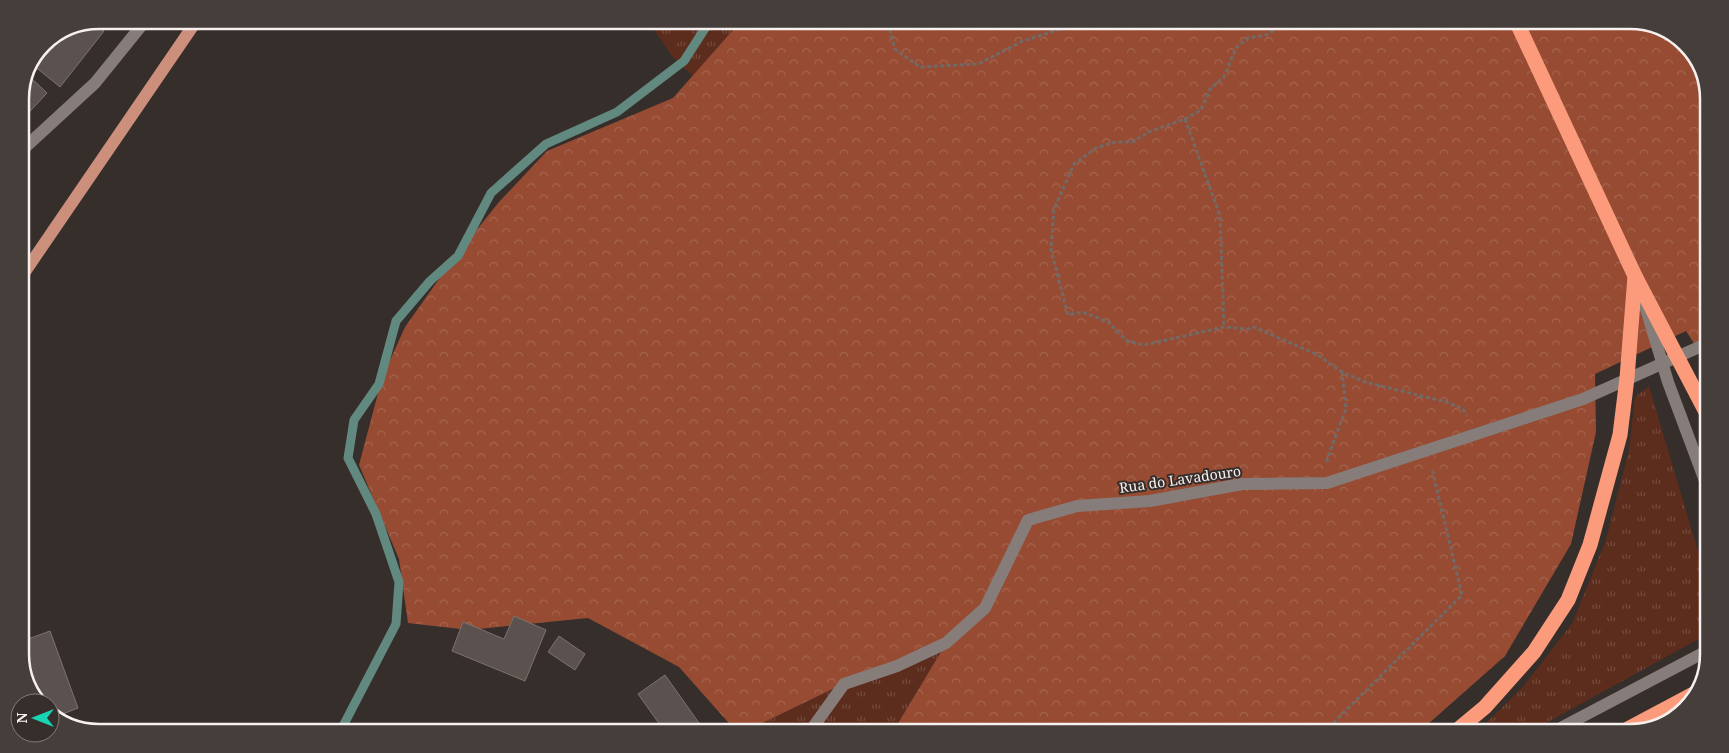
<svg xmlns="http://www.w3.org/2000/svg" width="1729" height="753" font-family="'Noto Serif',serif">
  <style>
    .grass { fill: url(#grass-tufts) }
    .forest { fill: url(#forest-crowns) }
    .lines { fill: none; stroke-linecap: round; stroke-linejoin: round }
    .stream { stroke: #62897f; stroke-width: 9 }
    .building { fill: #5b524f; stroke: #7c736f }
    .path { stroke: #716a67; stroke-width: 3; stroke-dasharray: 4 2.5; stroke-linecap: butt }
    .minor { stroke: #867d7a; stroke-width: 12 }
    .major { stroke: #cc8f7b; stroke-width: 12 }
    .highway { stroke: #fb9b7c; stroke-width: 15 }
    .labels { text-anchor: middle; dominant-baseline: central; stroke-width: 4; stroke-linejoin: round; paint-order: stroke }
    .street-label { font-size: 14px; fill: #f6f0ef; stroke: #362e2b }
    .rim { fill: none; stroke: #f6f0ef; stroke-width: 2.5 }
  </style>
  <defs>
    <pattern id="grass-tufts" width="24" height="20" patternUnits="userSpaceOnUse" patternTransform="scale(1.25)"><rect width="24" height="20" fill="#5c2c1c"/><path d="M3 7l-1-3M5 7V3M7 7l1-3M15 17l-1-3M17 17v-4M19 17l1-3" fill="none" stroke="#744b3d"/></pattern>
    <pattern id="forest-crowns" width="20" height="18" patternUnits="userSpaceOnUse" patternTransform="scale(1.25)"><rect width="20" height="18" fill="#964b32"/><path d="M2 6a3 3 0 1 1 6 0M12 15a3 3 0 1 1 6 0" fill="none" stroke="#a56550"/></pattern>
  </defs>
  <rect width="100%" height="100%" fill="#362e2b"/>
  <!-- grass -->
  <g class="grass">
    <path d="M649,22h91l-47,54 -21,-20z"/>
    <path d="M1649,386l55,185v65l-176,97 -51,-1 46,-45 50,-65 33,-82 23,-90 6,-53z"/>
    <path d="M946,643l-52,87h-146l96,-46z"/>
  </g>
  <!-- forest -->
  <path class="forest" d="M740,22l920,4 36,29 13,38 -3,269 -20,-31 -91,43 1,58 -25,112 -66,112 -86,76 -525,-2 51,-85 -102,39 -95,46h-13l-56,-63 -91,-49 -119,12 -61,-7 -9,-64 -40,-94 23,-87 23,-51 46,-65 48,-60 48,-51 126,-53z"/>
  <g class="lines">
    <!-- stream -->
    <path class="stream" d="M342,728l54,-104 3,-42 -23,-68 -28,-56 6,-38 25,-36 17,-63 34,-40 28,-25 33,-63 55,-49 71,-32 67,-51 25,-39"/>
  </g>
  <!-- building -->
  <g class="building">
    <path d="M90,24l14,7 -44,56 -27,-22 10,-22z"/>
    <path d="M28,75l19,18 -27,29v-29z"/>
    <path d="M514,616l32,14 -21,51 -73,-30 11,-29 41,17z"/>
    <path d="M50,631l28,77 -23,9 -5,-4v-10h-7l-6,-17 -6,2 -11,-28v-18z"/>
    <path d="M559,636l26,18 -10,16 -27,-18z"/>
    <path d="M665,675l39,55 -21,-1 -4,-5 -7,5h-9l-25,-35z"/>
    <path d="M616,724l2,5h-17z"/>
  </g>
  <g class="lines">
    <!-- path -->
    <g class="path">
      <path d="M102,20l12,8"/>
      <path d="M890,23l-1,4 6,22 25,18 58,-3 45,-23 53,-17"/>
      <path d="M1285,24l-19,11 -18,3 -12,10 -12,29 -14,12 -9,21 -16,9 -36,13 -17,10h-17l-19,6 -22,16 -20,45 -3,41 17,65 15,-3 25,10 19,19 17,4 80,-18 24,2 6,-2 62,27 26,18 23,10 81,20 16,6 5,7"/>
      <path d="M1185,119l35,97 4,111"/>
      <path d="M1328,462l-1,-2 19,-52 -4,-36"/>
      <path d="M1324,732l138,-137 -30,-126"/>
    </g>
    <!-- minor -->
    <g class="minor">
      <path d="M20,152l75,-69 51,-63"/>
      <path d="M1644,302l24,80 37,99"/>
      <path d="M811,730l33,-46 53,-18 49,-23 39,-35 43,-88 49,-14 73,-5 92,-17 85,-1 256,-84 123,-55"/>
      <path d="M1551,733l152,-80"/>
    </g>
    <!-- major -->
    <path class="major" d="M20,279l177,-259"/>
    <!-- highway -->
    <g class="highway">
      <path d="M1518,25l117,251 71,136"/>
      <path d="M1455,732l30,-25 49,-55 34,-52 22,-55 30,-110 7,-57 8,-102"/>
      <path d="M1620,733l77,-41"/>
    </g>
  </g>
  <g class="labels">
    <!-- street labels -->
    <g class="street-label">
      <text transform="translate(1180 479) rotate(-8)">Rua do Lavadouro</text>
    </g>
  </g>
  <!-- crop -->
  <path d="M0 0H1729V753H0ZM99 29H1630A70 70 0 0 1 1700 99V654A70 70 0 0 1 1630 724H99A70 70 0 0 1 29 654V99A70 70 0 0 1 99 29Z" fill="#453e3b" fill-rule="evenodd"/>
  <path class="rim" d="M99 29H1630A70 70 0 0 1 1700 99V654A70 70 0 0 1 1630 724H99A70 70 0 0 1 29 654V99A70 70 0 0 1 99 29Z"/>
  <!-- north arrow -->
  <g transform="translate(35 718) rotate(270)"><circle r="24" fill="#362e2b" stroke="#837c79"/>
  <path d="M0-4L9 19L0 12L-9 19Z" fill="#17d5b3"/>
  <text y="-8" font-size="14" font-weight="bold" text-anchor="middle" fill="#f6f0ef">N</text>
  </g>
</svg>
